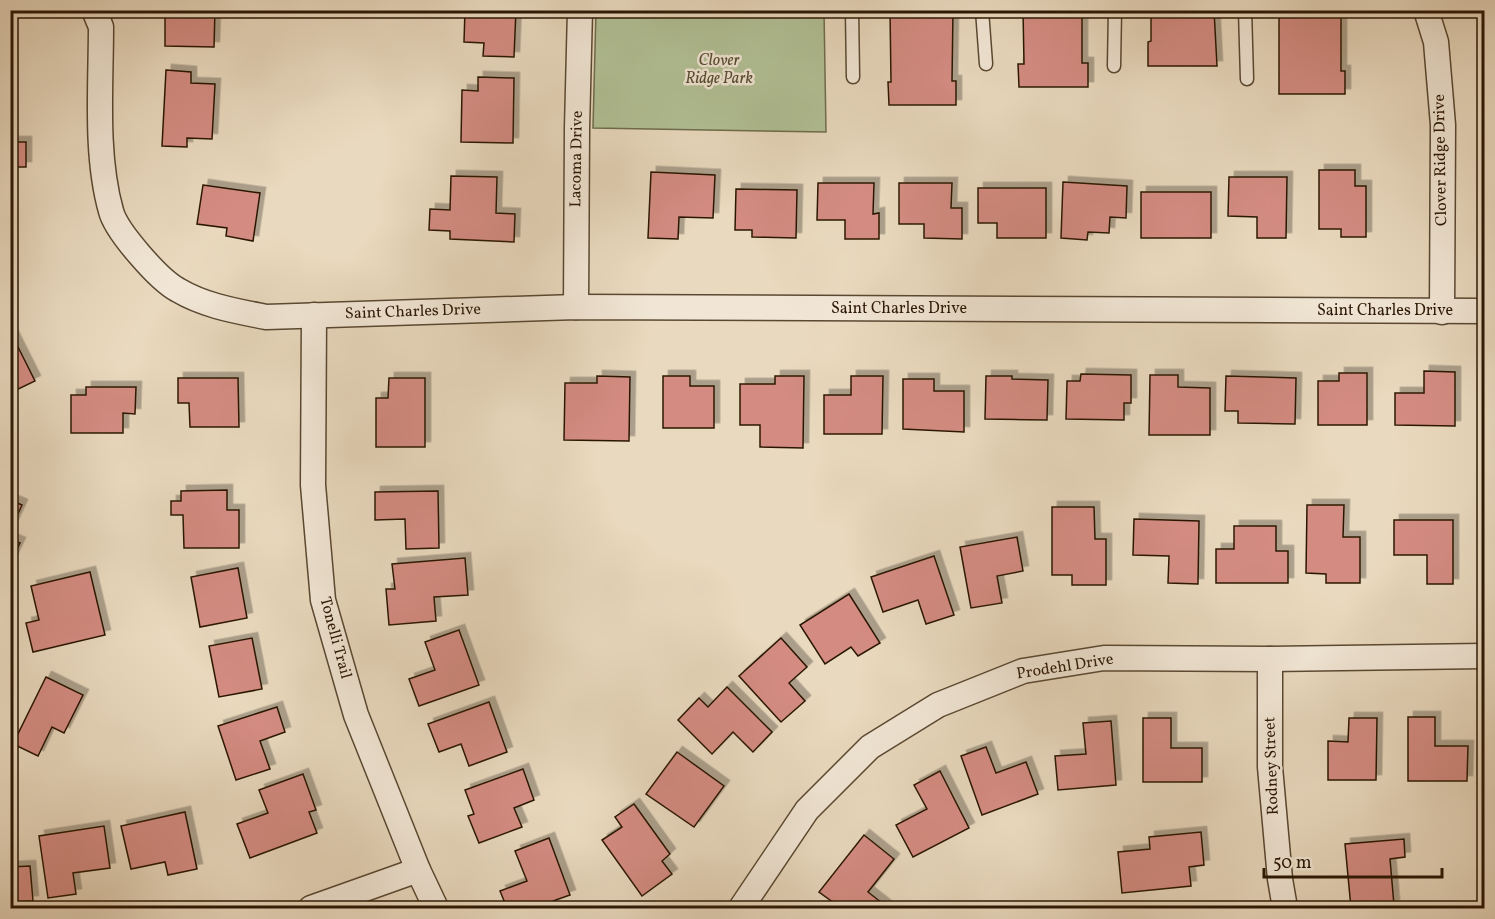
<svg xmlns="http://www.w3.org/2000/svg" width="1495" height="919" font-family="Vollkorn,serif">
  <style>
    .green { fill: #b1c095; stroke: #6e6c4c; stroke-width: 1.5 }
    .building { fill: #d48c82; stroke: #2b1704; stroke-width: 1.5; filter: url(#shadow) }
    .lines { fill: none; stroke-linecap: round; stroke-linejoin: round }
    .lane-casing { stroke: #5a4832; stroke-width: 15 }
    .street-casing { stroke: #5a4832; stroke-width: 27 }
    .lane { stroke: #f1e6d5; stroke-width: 12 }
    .street { stroke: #f1e6d5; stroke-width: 24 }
    .labels { text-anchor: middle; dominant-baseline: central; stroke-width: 5; stroke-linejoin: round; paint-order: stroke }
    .park-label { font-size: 16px; font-style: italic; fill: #534a30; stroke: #f1e6d5 }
    .street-label { font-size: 16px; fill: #2b1704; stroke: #f1e6d5 }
  </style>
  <defs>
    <filter id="shadow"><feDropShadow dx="5.5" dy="-5.5" stdDeviation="0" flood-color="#0004"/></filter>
  </defs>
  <rect width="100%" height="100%" fill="#e9d9be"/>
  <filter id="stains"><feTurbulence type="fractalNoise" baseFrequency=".00333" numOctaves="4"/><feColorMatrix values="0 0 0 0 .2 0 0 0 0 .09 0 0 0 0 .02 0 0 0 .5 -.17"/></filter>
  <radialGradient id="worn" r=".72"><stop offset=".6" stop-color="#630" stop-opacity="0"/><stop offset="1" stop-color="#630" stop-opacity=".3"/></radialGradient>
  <!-- green -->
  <path class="green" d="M596,11h228l2,121 -233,-4z"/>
  <!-- building -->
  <g class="building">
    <path d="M165,10h50l-1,37 -49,-1z"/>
    <path d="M465,10h51l-2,47 -31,-1 1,-13 -20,-1z"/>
    <path d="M890,10h63l-1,71h4v24h-67l-1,-23h3z"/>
    <path d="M1023,10h59v53h6v24h-69l-1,-23h6z"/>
    <path d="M1151,10h63l3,56h-69v-24l3,-1z"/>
    <path d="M1279,10h62v61h4v23h-66z"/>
    <path d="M166,70l25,2v11l24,1 -3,55 -25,-1v9l-25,-1z"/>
    <path d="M478,77l36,1 -1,65 -52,-1 1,-52 16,1z"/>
    <rect x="10" y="142" width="16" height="25"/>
    <path d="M1319,170h36v16h11v51h-25v-8h-22z"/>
    <path d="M651,172l64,3 -2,43 -34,-1 -1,22 -30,-1z"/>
    <path d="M451,176l46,1 -1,36 19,1 -1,28 -64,-3v-8l-21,-1 1,-21 20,1z"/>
    <path d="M1229,177h58l-1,61h-29v-21l-29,-1z"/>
    <path d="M1063,182l64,4 -1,32 -16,-1 -1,16 -21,-1 -1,8 -26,-2z"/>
    <path d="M818,183h56l-1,31 6,-1v26h-34v-19h-28z"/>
    <path d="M899,183h53l-1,25h11v31l-38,-1v-14h-25z"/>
    <path d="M203,185l57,8 -7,48 -27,-5 1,-8 -30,-4z"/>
    <path d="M978,188h68v50h-49v-15h-19z"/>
    <path d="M736,189l61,1 -1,48 -44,-1v-7h-17z"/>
    <rect x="1141" y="192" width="70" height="46"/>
    <path d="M10,331l25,50 -25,12z"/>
    <path d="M1424,371l31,1v54l-60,-1v-32h29z"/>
    <path d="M1339,373h28v52h-49v-44h21z"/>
    <path d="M1480,373h4v62h-5z"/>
    <path d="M1081,374l50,1v28h-7v17l-58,-1 1,-38h13z"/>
    <path d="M1150,375h28v12l32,1v47h-61z"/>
    <path d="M597,376l33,1 -1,64 -65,-1 1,-57h32z"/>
    <path d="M663,376h27v10h24v42h-51z"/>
    <path d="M775,376h29l-1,72 -43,-1v-22h-20v-41h35z"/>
    <path d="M851,376h32l-1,58h-58v-39h27z"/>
    <path d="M986,376h26v3l36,1 -1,40 -62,-1z"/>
    <path d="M1226,376l70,2 -1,46 -57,-1v-12h-13z"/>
    <path d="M178,378h60l1,49h-49l-1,-24h-11z"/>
    <path d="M389,378h36v69h-49v-49h12z"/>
    <path d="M903,379h31v12h30v41l-61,-3z"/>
    <path d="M86,387h50l-1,27 -12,-1v20h-52v-38h15z"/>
    <path d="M227,490v20h12v38h-55l-1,-33h-12v-14h10v-10z"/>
    <path d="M438,491l1,57 -33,1 -1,-30 -30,1v-28z"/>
    <path d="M10,500l12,5 -12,26z"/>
    <path d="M1307,505h37l-1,32h17v46h-34v-9l-20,-1z"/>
    <path d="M1052,507h42l1,32h11v46h-34v-10h-20z"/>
    <path d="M1134,519l65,2 -1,63 -30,-1 1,-27 -36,-1z"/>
    <path d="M1394,520h59v64h-26v-29h-33z"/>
    <path d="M1234,526h42v25h12v32h-72v-34h18z"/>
    <path d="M1017,537l6,34 -26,5 5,27 -31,5 -11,-61z"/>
    <path d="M10,539l10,4 -10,21z"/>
    <path d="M934,556l20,59 -28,9 -8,-24 -35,12 -12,-35z"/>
    <path d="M465,558l3,37 -34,2 2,24 -47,4 -3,-36h9l-3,-25z"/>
    <path d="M238,568l9,50 -47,9 -9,-50z"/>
    <path d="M90,572l15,63 -72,17 -7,-29 13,-3 -8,-34z"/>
    <path d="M849,594l31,49 -22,13 -7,-9 -26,17 -25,-39z"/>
    <path d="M459,630l20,55 -60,21 -10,-27 26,-9 -10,-28z"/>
    <path d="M252,638l10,51 -43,8 -10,-51z"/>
    <path d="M781,638l26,29 -18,16 16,18 -24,21 -42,-46z"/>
    <path d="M46,677l37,18 -19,38 -12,-6 -14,29 -25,-12z"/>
    <path d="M727,687l45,45 -19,20 -20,-20 -21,22 -34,-34 21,-22 9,9z"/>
    <path d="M489,702l18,50 -38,14 -8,-22 -22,8 -11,-28z"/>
    <path d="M277,707l8,25 -25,9 10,28 -34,11 -18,-54z"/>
    <path d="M1408,717h27v29h33l-1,35h-59z"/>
    <path d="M1143,718h28v30h31v34h-59z"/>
    <path d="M1349,718h28l-1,62h-48v-39l20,1z"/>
    <path d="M1111,721l5,64 -58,5 -3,-34 31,-2 -3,-31z"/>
    <path d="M986,747l10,26 30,-11 12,32 -56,21 -21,-59z"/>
    <path d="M677,752l47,34 -30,41 -48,-33z"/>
    <path d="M523,769l11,31 -20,8 8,19 -43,16 -11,-27 6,-2 -9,-24z"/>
    <path d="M940,771l29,57 -56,29 -17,-32 31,-16 -13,-24z"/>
    <path d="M303,774l13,36 -7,2 8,21 -67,25 -13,-34 31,-11 -9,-23z"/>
    <path d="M634,804l36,50 -8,7 10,13 -30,22 -40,-56 20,-13 -7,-10z"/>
    <path d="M185,812l12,57 -29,6 -3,-13 -34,7 -10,-43z"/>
    <path d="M104,826l6,42 -37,5 3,21 -28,4 -9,-62z"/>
    <path d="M1201,832l3,33 -15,2 2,19 -69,7 -4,-41 32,-3 -1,-12z"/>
    <path d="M864,835l30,24 -26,33 19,15 -46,1 -22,-16z"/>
    <path d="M549,838l21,57 -37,13h-26l-7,-17 27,-10 -12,-30z"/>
    <path d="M1404,839l1,18 -15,2 4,46 -43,3 -6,-64z"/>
    <path d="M30,866l3,35 -23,1v-35z"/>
  </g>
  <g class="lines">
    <defs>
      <g id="lane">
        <path d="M852,10l1,67"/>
        <path d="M982,10l4,54"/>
        <path d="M1245,10l2,69"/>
        <path d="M1114,66l1,-56"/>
      </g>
      <g id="street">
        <path d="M94,10l7,17c0,58 -6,128 10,184 5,20 48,69 67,79 27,16 58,21 88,27l310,-10 908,4"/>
        <path d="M1426,10l10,32 7,83 -1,187"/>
        <path d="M576,307l1,-179 3,-118"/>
        <path d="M314,315l-1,170 10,115 33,115 62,155 18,38"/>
        <path d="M1270,659v108l10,112 5,29"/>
        <path d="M311,908l107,-38"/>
        <path d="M741,908l66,-98 63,-63 68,-42 85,-34 81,-13 166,1 214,-3"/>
      </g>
    </defs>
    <!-- lane casing -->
    <use href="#lane" class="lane-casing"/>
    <!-- street casing -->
    <use href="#street" class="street-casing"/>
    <!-- lane -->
    <use href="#lane" class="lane"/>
    <!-- street -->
    <use href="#street" class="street"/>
  </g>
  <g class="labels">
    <!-- park labels -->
    <g class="park-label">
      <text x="719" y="61">Clover<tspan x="719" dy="18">Ridge Park</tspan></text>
    </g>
    <!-- street labels -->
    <g class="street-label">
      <text transform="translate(577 159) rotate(-89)">Lacoma Drive</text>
      <text transform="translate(1441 160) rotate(-91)">Clover Ridge Drive</text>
      <text x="899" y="309">Saint Charles Drive</text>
      <text x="1385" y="311">Saint Charles Drive</text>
      <text transform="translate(413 312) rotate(-2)">Saint Charles Drive</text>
      <text transform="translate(335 638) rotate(75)">Tonelli Trail</text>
      <text transform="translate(1065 667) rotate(-9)">Prodehl Drive</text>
      <text transform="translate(1272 766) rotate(-92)">Rodney Street</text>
    </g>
  </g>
  <!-- margin -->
  <rect width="1495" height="919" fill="none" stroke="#e9d9be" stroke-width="36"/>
  <rect x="12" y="12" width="1471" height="895" fill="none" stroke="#2b1704" stroke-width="3"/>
  <rect x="18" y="18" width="1459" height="883" fill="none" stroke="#2b1704" stroke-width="1.5"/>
  <!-- scale -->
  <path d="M1264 868v9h178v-9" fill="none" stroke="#2b1704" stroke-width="3"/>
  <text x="1273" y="868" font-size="18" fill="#2b1704" stroke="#f1e6d5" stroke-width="4.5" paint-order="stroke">50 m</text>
  <rect width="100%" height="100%" filter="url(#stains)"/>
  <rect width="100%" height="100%" fill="url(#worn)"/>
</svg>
